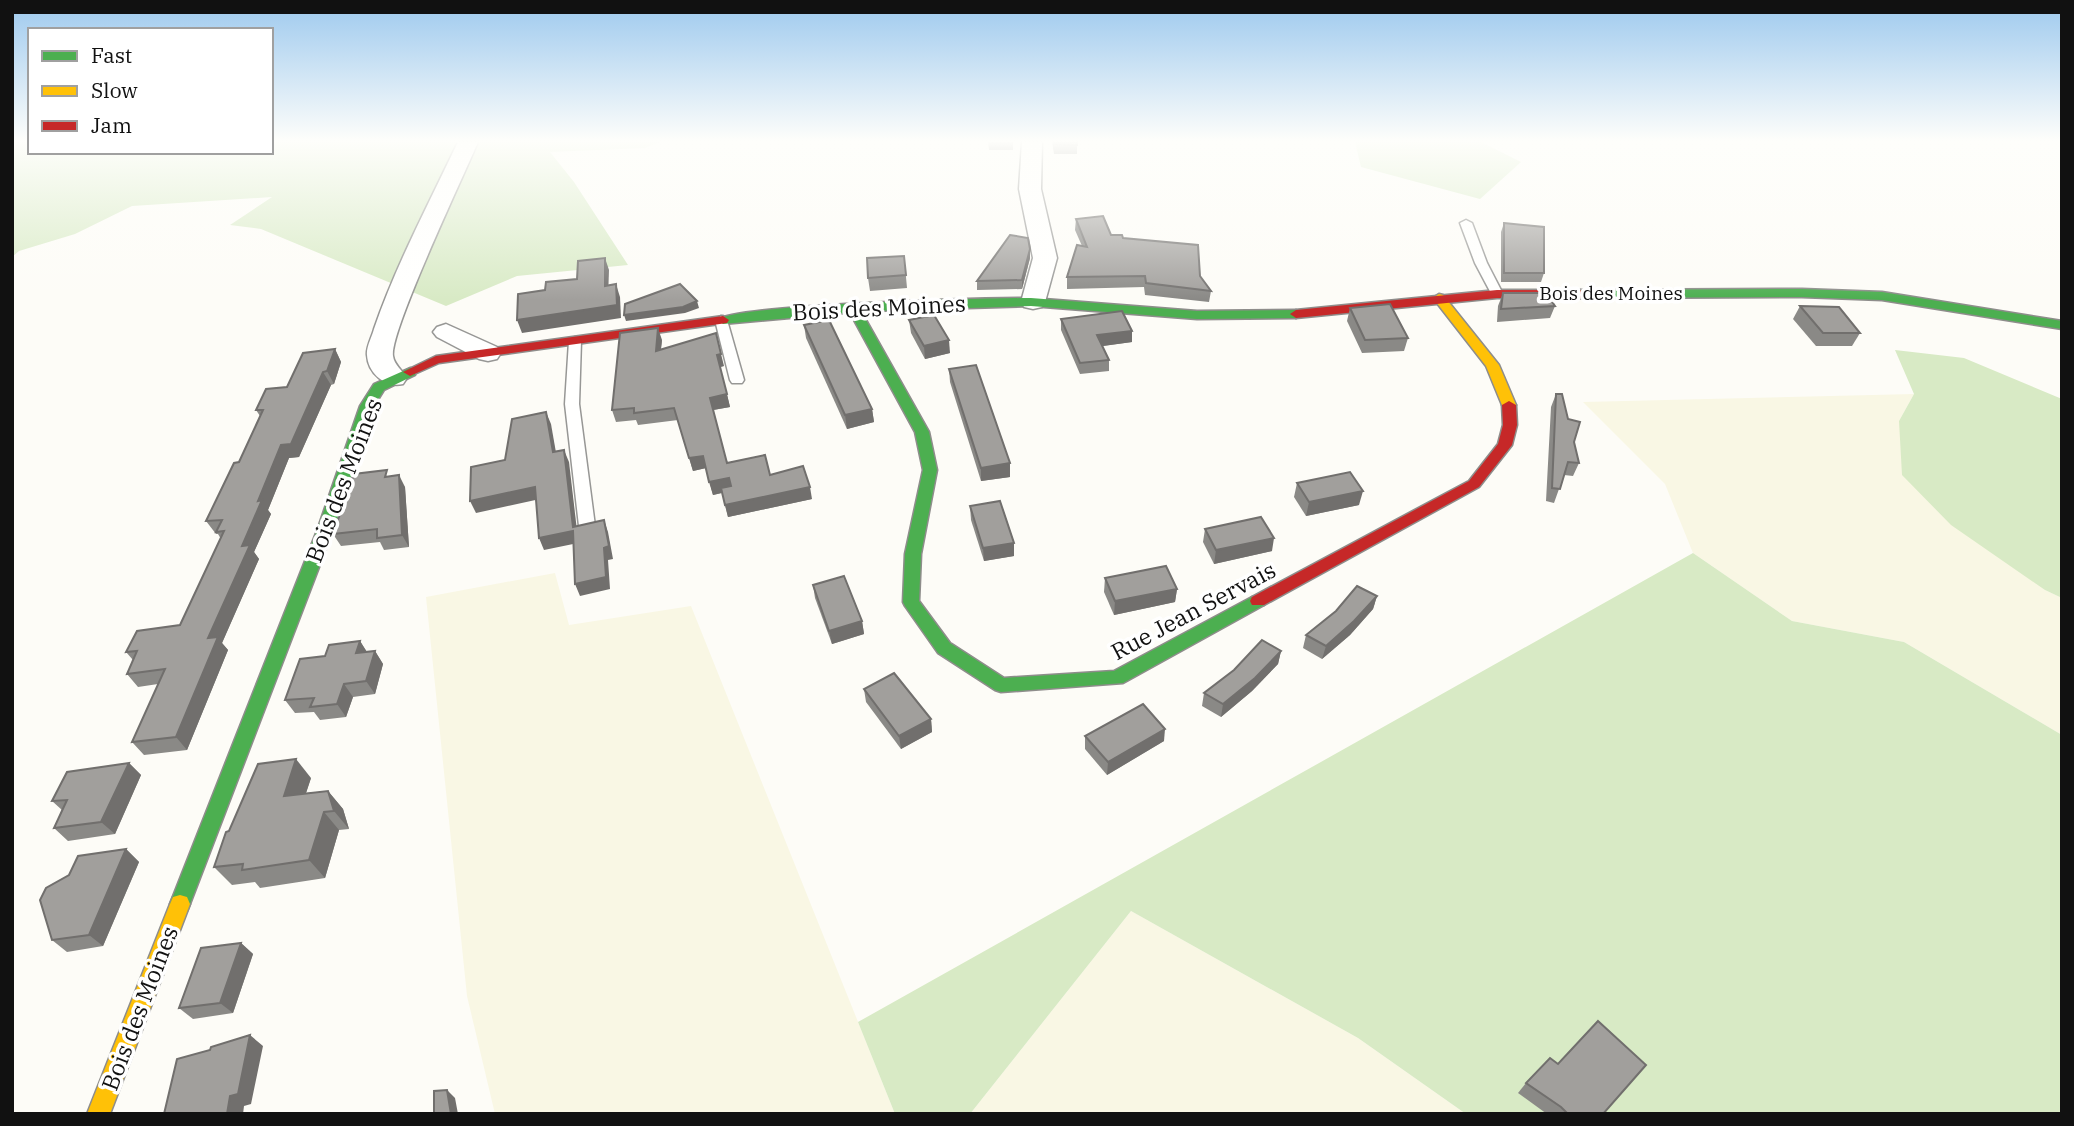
<svg xmlns="http://www.w3.org/2000/svg" width="2074" height="1126" font-family="'IBM Plex Serif',serif">
  <style>
    .farmland { fill: #f9f7e4 }
    .forest { fill: #d8eac5 }
    .lines { fill: none; stroke-linecap: round; stroke-linejoin: round }
    .lane-casing { stroke: #979795; stroke-width: 3 }
    .street-casing { stroke: #979795; stroke-width: 3 }
    .fast-casing { stroke: #8e8d8b; stroke-width: 3 }
    .slow-casing { stroke: #8e8d8b; stroke-width: 3 }
    .jam-casing { stroke: #8e8d8b; stroke-width: 3 }
    .lane { fill: #fffffe; fill-rule: evenodd }
    .street { fill: #fffffe; fill-rule: evenodd }
    .fast { fill: #4caf50; fill-rule: evenodd }
    .slow { fill: #ffc107; fill-rule: evenodd }
    .jam { fill: #c62828; fill-rule: evenodd }
    .wall { fill: #8a8986 }
    .shaded-wall { fill: #716f6d }
    .building { fill: #a19f9c; stroke: #716f6d; stroke-width: 2 }
    .labels { text-anchor: middle; dominant-baseline: central; stroke-width: 7; stroke-linejoin: round; paint-order: stroke }
    .far-street-label { font-size: 19px; fill: #111; stroke: #fff }
    .street-label { font-size: 23px; fill: #111; stroke: #fff }
  </style>
  <rect width="100%" height="100%" fill="#fdfcf7"/>
  <!-- farmland -->
  <g class="farmland">
    <path d="M1914,394l-15,27 146,169 17,8v137l-158,-93 -112,-21 -99,-68 -28,-69 -82,-82z"/>
    <path d="M555,573l14,52 122,-19 204,508h-400l-28,-118 -41,-399z"/>
    <path d="M1131,911l227,127 108,76h-496z"/>
  </g>
  <!-- forest -->
  <g class="forest">
    <path d="M12,142h18v10h241v-10h389l-15,6 -95,4 24,30 54,83 -111,11 -71,30 -185,-77 -31,-4 42,-28 -140,9 -57,28 -56,17 -7,6z"/>
    <path d="M1355,142h126l40,20 -41,37 -119,-32z"/>
    <path d="M1895,350l69,8 98,41v199l-17,-8 -94,-65 -49,-50 -3,-54 15,-27z"/>
    <path d="M1693,553l99,68 112,21 158,93v379h-596l-108,-76 -227,-127 -161,203h-75l-37,-92z"/>
  </g>
  <g class="lines">
    <defs>
      <g id="lane">
        <path d="M1466,220l6,3 15,40 16,31 -2,3h-8l-18,-34 -15,-40z"/>
        <path d="M721,316l6,4 17,60 -2,3h-10l-2,-3 -15,-60z"/>
        <path d="M575,337l6,4 -2,63 16,122 -8,5 -8,-5 -14,-122 4,-63z"/>
      </g>
      <g id="street">
        <path d="M458,142h20c-14,33 -89,191 -85,214 1,9 10,15 14,22l-4,6c-17,4 -35,-10 -36,-29 -1,-8 5,-18 7,-26 22,-64 55,-126 84,-187z"/>
        <path d="M1022,142h20l-1,47 16,69 -12,44 -3,5 -9,2 -9,-2 -3,-5 12,-44 -14,-69z"/>
        <path d="M446,324l51,23 4,6 -4,6 -9,2 -9,-2 -42,-22 -4,-5 4,-5z"/>
      </g>
      <g id="fast">
        <path d="M1802,289l80,3 180,29v8l-180,-29 -80,-3 -222,1 -6,-4 6,-4z"/>
        <path d="M1031,298l166,13 99,-1 6,4 -6,4 -99,1 -166,-13 -162,5 -3,9 63,112 8,38 -16,84 -2,47 31,42 54,35 110,-7 138,-74h12l2,4 -2,4 -141,78 -122,9 -6,-2 -57,-37 -33,-47 -2,-4 2,-48 18,-84 -8,-38 -61,-112 2,-8 -133,12 -6,-4c20,-16 272,-22 314,-22z"/>
        <path d="M410,368l5,1v6l-31,15 -10,16 -40,122 -144,376 -3,7 -7,2 -7,-2 -3,-7 148,-376 42,-122 14,-22z"/>
      </g>
      <g id="slow">
        <path d="M1439,294l4,1 56,70 17,40 -2,3h-10l-2,-3 -16,-39 -53,-68z"/>
        <path d="M180,895l7,2 3,7 -80,210h-23l83,-210 3,-7z"/>
      </g>
      <g id="jam">
        <path d="M1497,290h83l6,4 -6,4h-83l-201,20 -6,-4 6,-4z"/>
        <path d="M723,316l6,4 -2,3 -288,40 -29,13 -7,-4 33,-16z"/>
        <path d="M1509,401l7,4 1,20 -5,20 -33,42 -215,118h-12l-2,-4 2,-4 217,-116 29,-37 5,-19 -1,-20z"/>
      </g>
    </defs>
    <!-- lane casing -->
    <use href="#lane" class="lane-casing"/>
    <!-- street casing -->
    <use href="#street" class="street-casing"/>
    <!-- fast casing -->
    <use href="#fast" class="fast-casing"/>
    <!-- slow casing -->
    <use href="#slow" class="slow-casing"/>
    <!-- jam casing -->
    <use href="#jam" class="jam-casing"/>
    <!-- lane -->
    <use href="#lane" class="lane"/>
    <!-- street -->
    <use href="#street" class="street"/>
    <!-- fast -->
    <use href="#fast" class="fast"/>
    <!-- slow -->
    <use href="#slow" class="slow"/>
    <!-- jam -->
    <use href="#jam" class="jam"/>
  </g>
  <!-- wall -->
  <g class="wall">
    <path d="M988,142h25v8h-24z"/>
    <path d="M1052,142h25v12h-23z"/>
    <path d="M1076,219l35,16 12,3 77,38 11,15 -2,11 -64,-7 -1,-8 -77,2v-12l15,-31 -7,-16z"/>
    <path d="M1504,223l40,50 -3,9h-40v-50z"/>
    <path d="M1030,249v9l-8,31 -45,1v-9z"/>
    <path d="M904,256l3,32 -37,3 -2,-13z"/>
    <path d="M1503,293l52,13 -5,12 -53,4 1,-16z"/>
    <path d="M1800,306l60,27 -8,13h-36l-23,-27z"/>
    <path d="M1350,308l58,30 -4,13 -42,2 -15,-32z"/>
    <path d="M1061,319l71,23 -30,4 7,14v11l-29,3 -19,-44z"/>
    <path d="M909,320l41,33 -25,6 -14,-26z"/>
    <path d="M804,325l68,84 2,13 -27,7 -41,-91z"/>
    <path d="M662,340l-1,10 63,16 -4,1 10,40 -17,3 14,53 43,12 42,24 -84,18 -6,-24 -9,2 -7,-27 -13,3 -15,-51 -40,5 -2,-5 -20,2 -4,-12z"/>
    <path d="M335,349l6,13 -7,22 -3,1 -32,72 -10,1 -21,52 3,4 -17,38 5,7 -37,84 6,7 -41,100 -43,5 -12,-13 26,-58 -20,3 -11,-13 6,-14 -7,-8 54,-27 41,-86 -3,-5h-2l-10,-13 33,-59 21,-46 -4,-6z"/>
    <path d="M949,369l61,94v14l-29,4 -31,-99z"/>
    <path d="M1556,394l18,48 5,21 -6,13 -9,-1 -10,28 -8,-2 5,-94z"/>
    <path d="M390,476l15,11 4,60 -25,3 -4,-8 -39,4 -8,-12z"/>
    <path d="M1297,483l62,22 -53,11 -12,-19z"/>
    <path d="M970,506l44,50 -30,5 -13,-41z"/>
    <path d="M1205,529l67,22 -58,13 -11,-22z"/>
    <path d="M1105,578l72,11 -2,13 -61,13 -10,-23z"/>
    <path d="M813,585l49,36 2,13 -32,10 -17,-46z"/>
    <path d="M1377,596l-4,13 -23,26 -28,24 -19,-11 3,-13z"/>
    <path d="M360,641l7,11 8,-1 8,13 -8,30 -22,3 -7,20 -26,3 -6,-8 -19,1 -10,-13 40,-44z"/>
    <path d="M1281,651l-3,13 -26,27 -31,26 -19,-11 2,-13z"/>
    <path d="M864,689l67,30 1,13 -31,17 -35,-47z"/>
    <path d="M1085,736l79,5 -57,34 -22,-26z"/>
    <path d="M129,763l12,12 -26,59 -47,7 -14,-13 8,-18 -10,-9z"/>
    <path d="M311,778l-5,15 22,-2 15,18 6,20 -10,1 -14,48 -65,10 -5,-6 -23,3 -18,-18 15,-36z"/>
    <path d="M126,849l13,13 -36,84 -36,6 -15,-12z"/>
    <path d="M241,943l12,11 -20,59 -40,6 -14,-11z"/>
    <path d="M1526,1083l77,31h-56l-29,-21z"/>
  </g>
  <!-- shaded-wall -->
  <g class="shaded-wall">
    <path d="M1030,249v9l-8,31v-9z"/>
    <path d="M605,258l4,12 -1,28 -3,-12z"/>
    <path d="M616,284l4,13 1,21 -99,15 -5,-13z"/>
    <path d="M697,301l2,7 -14,5 -59,8 -2,-6z"/>
    <path d="M658,328l4,12 -3,23 -3,-12z"/>
    <path d="M1132,331v11l-36,5 1,-12z"/>
    <path d="M949,340l1,13 -25,6 -1,-13z"/>
    <path d="M335,349l6,13 -7,22 -7,-13z"/>
    <path d="M721,354l3,12 -4,1 -3,-12z"/>
    <path d="M323,372l8,13 -32,72 -10,1 -21,52 3,4 -17,38 5,7 -37,84 6,7 -41,100 -11,-13 32,-99 50,-137 23,-56z"/>
    <path d="M727,394l3,13 -17,3 -3,-12z"/>
    <path d="M872,409l2,13 -27,7 -2,-14z"/>
    <path d="M546,412l5,12 7,40 -5,-12z"/>
    <path d="M564,450l5,12 9,77 -5,-12z"/>
    <path d="M703,456l3,12 -13,3 -4,-13z"/>
    <path d="M1010,463v14l-29,4v-13z"/>
    <path d="M399,475l6,12 4,60 -7,-12z"/>
    <path d="M729,478l4,12 -20,5 -4,-13z"/>
    <path d="M535,487l5,12 -64,14 -6,-12z"/>
    <path d="M810,487l2,12 -84,18 -3,-12z"/>
    <path d="M1363,491l-4,14 -53,11 3,-14z"/>
    <path d="M604,520l4,12 5,27 -5,1 2,29 -30,7 -5,-12z"/>
    <path d="M573,531l5,12 -34,7 -5,-12z"/>
    <path d="M1274,538l-2,13 -58,13 2,-14z"/>
    <path d="M1014,543v13l-30,5 -1,-13z"/>
    <path d="M1177,589l-2,13 -61,13 1,-14z"/>
    <path d="M1377,596l-4,13 -23,26 -28,24 4,-13z"/>
    <path d="M862,621l2,13 -32,10 -3,-13z"/>
    <path d="M360,641l8,13 -12,-1z"/>
    <path d="M375,651l8,13 -8,30 -9,-13z"/>
    <path d="M1281,651l-3,13 -26,27 -31,26 2,-13z"/>
    <path d="M344,684l9,13 -7,20 -9,-13z"/>
    <path d="M931,719l1,13 -31,17 -2,-13z"/>
    <path d="M1165,729l-1,12 -57,34 1,-13z"/>
    <path d="M296,759l15,19 -12,36 -15,-18z"/>
    <path d="M129,763l12,12 -26,59 -14,-12z"/>
    <path d="M328,791l15,18 6,20 -15,-18z"/>
    <path d="M324,812l15,18 -14,48 -16,-18z"/>
    <path d="M126,849l13,13 -36,84 -14,-11z"/>
    <path d="M241,943l12,11 -20,59 -13,-10z"/>
    <path d="M250,1035l13,11 -12,58 -7,2 -1,8h-16l3,-18z"/>
    <path d="M447,1090l8,8 3,16h-7z"/>
  </g>
  <!-- building -->
  <g class="building">
    <path d="M1054,142h23v3l-23,-1z"/>
    <path d="M1103,216l8,19h11l1,3 75,7 2,31 11,15 -65,-8 -1,-7 -78,1 10,-32 10,2 -11,-28z"/>
    <path d="M1504,223l40,4v46h-40z"/>
    <path d="M1010,235l18,3 2,11 -8,31 -45,1z"/>
    <path d="M904,256l2,19 -38,3 -1,-20z"/>
    <path d="M605,258v28l11,-2 1,21 -100,15 1,-26 27,-4 1,-8 31,-3 1,-18z"/>
    <path d="M680,284l17,17 -14,6 -59,8 1,-11z"/>
    <path d="M1503,293h43l9,13 -54,3z"/>
    <path d="M1390,304l18,34 -43,2 -15,-32z"/>
    <path d="M1800,306l39,1 21,26h-37z"/>
    <path d="M1122,311l10,20 -35,4 12,25 -29,3 -19,-44z"/>
    <path d="M934,315l15,25 -25,6 -15,-26z"/>
    <path d="M829,320l43,89 -27,6 -41,-90z"/>
    <path d="M658,328l-2,23 60,-18 5,21 -4,1 10,39 -17,4 17,65 38,-8 5,20 33,-9 7,21 -85,18 -4,-17 10,-2 -2,-8 -20,4 -6,-26 -14,2 -15,-50 -40,5v-5l-22,2 8,-77z"/>
    <path d="M335,349l-8,22 -4,1 -32,72 -10,1 -23,56 4,-1 -20,46 8,-1 -42,93 10,-1 -42,100 -44,5 33,-73 -38,5 10,-23 -11,1 11,-21 43,-6 44,-94 -8,1 6,-12 -16,1 28,-58 5,-1 24,-52h-7l10,-21 21,-2 16,-34z"/>
    <path d="M976,365l34,98 -29,5 -32,-99z"/>
    <path d="M1556,394h6l6,25 12,3 -6,20 5,21 -11,-1 -8,27 -8,-1z"/>
    <path d="M546,412l7,40 11,-2 9,77 31,-7 5,26 -5,2 2,29 -31,7 -2,-53 -34,7 -4,-51 -65,14 1,-34 34,-7 7,-41z"/>
    <path d="M387,470l-2,7 14,-2 3,60 -25,3v-9l-44,5 21,-60z"/>
    <path d="M1350,472l13,19 -54,11 -12,-19z"/>
    <path d="M1000,501l14,42 -31,5 -13,-42z"/>
    <path d="M1261,517l13,21 -58,12 -11,-21z"/>
    <path d="M1166,566l11,23 -62,12 -10,-23z"/>
    <path d="M844,576l18,45 -33,10 -16,-46z"/>
    <path d="M1357,586l20,10 -23,25 -28,25 -20,-11 30,-24z"/>
    <path d="M1262,640l19,11 -26,27 -32,26 -19,-11 30,-23z"/>
    <path d="M360,641l-4,12 19,-2 -9,30 -22,3 -7,20 -27,3 4,-9 -29,2 15,-41 25,-3 4,-11z"/>
    <path d="M894,673l37,46 -32,17 -35,-47z"/>
    <path d="M1143,704l22,25 -57,33 -23,-26z"/>
    <path d="M296,759l-12,37 44,-5 6,20 -10,1 -15,48 -67,10 1,-6 -29,3 12,-35 3,-1 29,-67z"/>
    <path d="M129,763l-28,59 -47,6 13,-28 -15,1 15,-29z"/>
    <path d="M126,849l-37,86 -37,5 -12,-40 6,-12 23,-13 9,-19z"/>
    <path d="M241,943l-21,60 -41,5 22,-60z"/>
    <path d="M1598,1021l48,44 -43,49h-35l-7,-7 -35,-24 24,-25 8,6z"/>
    <path d="M250,1035l-12,59 -8,2 -3,18h-63l13,-55 33,-9 1,-3z"/>
    <path d="M447,1090l4,24h-17v-23z"/>
  </g>
  <!-- sky -->
  <linearGradient id="sky" x2="0" y2="1"><stop stop-color="#9dc9ee"/><stop offset="0.47" stop-color="#fefefb"/><stop offset="1" stop-color="#fefefb" stop-opacity="0"/></linearGradient>
  <rect width="2074" height="300" fill="url(#sky)"/>
  <g class="labels">
    <!-- far-street labels -->
    <g class="far-street-label">
      <text x="1611" y="293">Bois des Moines</text>
    </g>
    <!-- street labels -->
    <g class="street-label">
      <text transform="translate(879 307) rotate(-3)">Bois des Moines</text>
      <text transform="translate(343 480) rotate(-69)">Bois des Moines</text>
      <text transform="translate(1193 610) rotate(-28)">Rue Jean Servais</text>
      <text transform="translate(139 1008) rotate(-69)">Bois des Moines</text>
    </g>
  </g>
  <!-- border -->
  <rect width="2074" height="1126" fill="none" stroke="#111111" stroke-width="28"/>
  <!-- legend -->
  <rect x="28" y="28" width="245" height="126" fill="#ffffff" stroke="#a0a0a0" stroke-width="2"/>
  <rect x="42" y="51" width="35" height="10" fill="#4caf50" stroke="#a0a0a0" stroke-width="2"/>
  <text x="91" y="63" font-size="21" fill="#111111">Fast</text>
  <rect x="42" y="86" width="35" height="10" fill="#ffc107" stroke="#a0a0a0" stroke-width="2"/>
  <text x="91" y="98" font-size="21" fill="#111111">Slow</text>
  <rect x="42" y="121" width="35" height="10" fill="#c62828" stroke="#a0a0a0" stroke-width="2"/>
  <text x="91" y="133" font-size="21" fill="#111111">Jam</text>
</svg>
